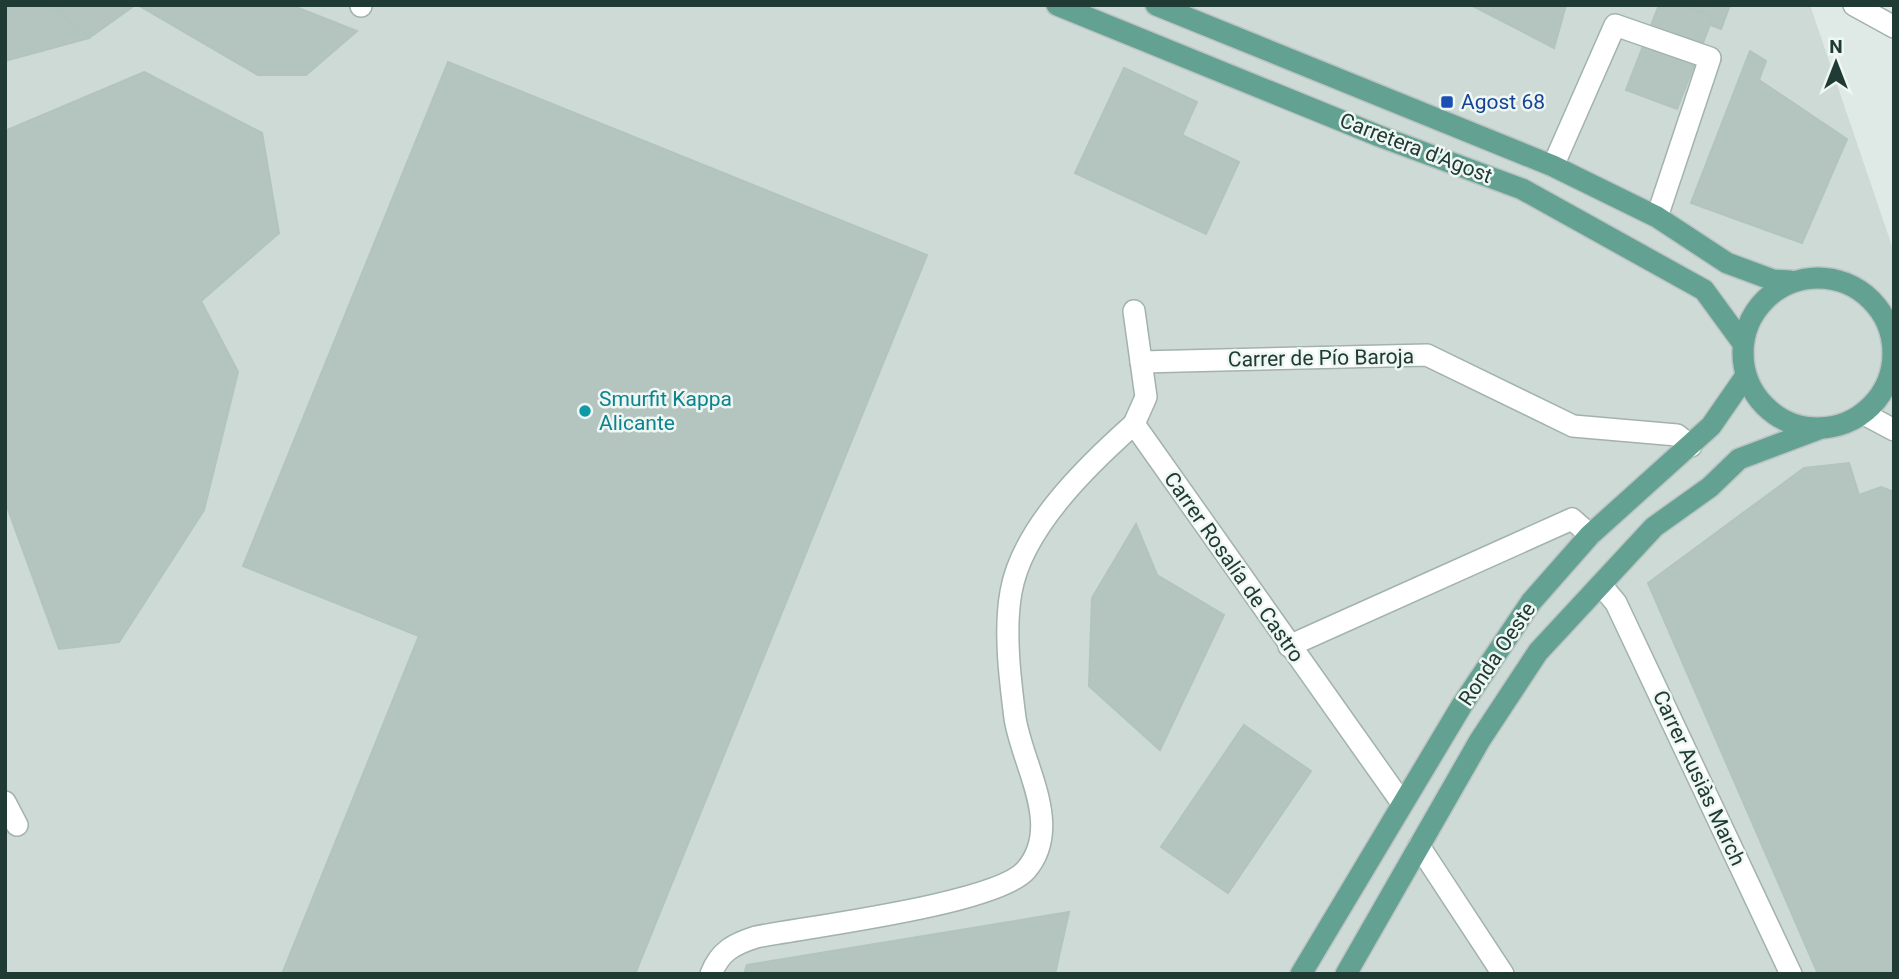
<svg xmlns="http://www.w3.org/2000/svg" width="1899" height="979" font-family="Roboto,sans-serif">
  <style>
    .built { fill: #cddad5 }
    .building { fill: #b4c5bf; stroke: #b1c4bd; stroke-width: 2 }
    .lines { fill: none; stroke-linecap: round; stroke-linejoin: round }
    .minor-casing { stroke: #a2b2ad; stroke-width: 24 }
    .major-casing { stroke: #bcc4c2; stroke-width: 24 }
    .minor { stroke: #fff; stroke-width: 21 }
    .major { stroke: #63a192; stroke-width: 21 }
    .transit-dot { fill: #1a4fb4; stroke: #eff7f3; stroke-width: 2.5 }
    .culture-dot { fill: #0f9aa8; stroke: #eff7f3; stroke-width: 2.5 }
    .labels { text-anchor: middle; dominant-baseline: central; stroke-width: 5; stroke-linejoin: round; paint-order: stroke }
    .transit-label { font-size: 21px; fill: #164399; stroke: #eff7f3; text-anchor: start }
    .street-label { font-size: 21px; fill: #203a34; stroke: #eff7f3 }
    .culture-label { font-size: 21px; fill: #0d838f; stroke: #eff7f3; text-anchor: start }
  </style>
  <rect width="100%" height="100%" fill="#dfeae6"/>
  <!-- built -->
  <path class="built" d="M5,5h1805l84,247v722h-1889z"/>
  <!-- building -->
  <g class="building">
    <path d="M5,5h46l38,33 -84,23z"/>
    <path d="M51,5h84l-46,33z"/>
    <path d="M138,5h153l66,26 -51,44h-48z"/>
    <path d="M1471,5h95l-12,43z"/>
    <path d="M1659,5h23l31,12 -36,92 -51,-19z"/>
    <path d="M1682,5h48l-9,24 -11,-4 3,-8z"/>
    <path d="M1750,51l16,10 -7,19 88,59 -45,104 -111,-40z"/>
    <path d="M448,62l479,193 -292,719h-353l137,-338 -176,-70z"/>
    <path d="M1124,68l73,34 -15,33 57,27 -33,72 -131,-61z"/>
    <path d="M144,72l118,61 17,100 -78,68 37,71 -34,138 -85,132 -60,7 -54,-148v-370z"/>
    <path d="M1849,463l10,32 22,-8 13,5v482h-76l-170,-391 156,-115z"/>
    <path d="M1136,524l21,51 67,40 -64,135 -71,-64 3,-88z"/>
    <path d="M1244,725l67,46 -83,122 -67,-46z"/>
    <path d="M1069,912l-14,62h-311l3,-9z"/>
  </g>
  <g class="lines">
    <defs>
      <g id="minor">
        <path d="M361,5v1"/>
        <path d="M1854,5l40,22"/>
        <path d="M1553,166l62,-141 95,33 -53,159"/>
        <path d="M1134,311l12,86 -12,27 268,379"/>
        <path d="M1141,362l286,-7 146,71 104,9 14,11"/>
        <path d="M1864,414l30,16"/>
        <path d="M1601,585l15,18 175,371"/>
        <path d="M1289,646l283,-127 18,16"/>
        <path d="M5,802l12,23"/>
        <path d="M1419,846l84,128"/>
        <path d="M711,974c9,-23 23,-30 45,-37 51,-10 241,-33 270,-67 38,-44 -4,-105 -11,-152 -5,-39 -11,-87 -4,-126 11,-64 77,-127 123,-168"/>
      </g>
      <g id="major">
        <path d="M1057,5l322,131 143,53 182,101 38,52"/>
        <path d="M1156,5l397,161 104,51 70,46 46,17 17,1"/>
        <circle cx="1818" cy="353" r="75"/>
        <path d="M1301,974l161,-269 69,-103 59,-67 121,-109 34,-49"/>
        <path d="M1346,974l134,-234 58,-88 116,-125 56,-40 29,-28 80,-30"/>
      </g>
    </defs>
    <!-- minor casing -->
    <use href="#minor" class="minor-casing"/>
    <!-- major casing -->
    <use href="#major" class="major-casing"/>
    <!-- minor -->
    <use href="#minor" class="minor"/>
    <!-- major -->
    <use href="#major" class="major"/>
  </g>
  <!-- markers -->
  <rect class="transit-dot" x="1440" y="95" width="14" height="14" rx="3.5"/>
  <circle class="culture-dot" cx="585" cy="411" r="7"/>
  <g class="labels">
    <!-- transit labels -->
    <g class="transit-label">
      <text x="1461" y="102">Agost 68</text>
    </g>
    <!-- street labels -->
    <g class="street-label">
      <text transform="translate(1416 148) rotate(21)">Carretera d'Agost</text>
      <text transform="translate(1321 358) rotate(-1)">Carrer de Pío Baroja</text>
      <text transform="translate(1234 567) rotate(55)">Carrer Rosalía de Castro</text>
      <text transform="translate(1497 654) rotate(-56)">Ronda Oeste</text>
      <text transform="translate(1699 778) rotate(65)">Carrer Ausiàs March</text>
    </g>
    <!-- culture labels -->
    <g class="culture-label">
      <text x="599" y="399">Smurfit Kappa<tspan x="599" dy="24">Alicante</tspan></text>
    </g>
  </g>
  <!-- border -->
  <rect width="1899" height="979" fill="none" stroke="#203a34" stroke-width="14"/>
  <!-- north arrow -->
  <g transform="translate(1836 63)" stroke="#eff7f3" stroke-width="5" paint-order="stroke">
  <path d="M0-5L12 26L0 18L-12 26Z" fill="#203a34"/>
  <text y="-10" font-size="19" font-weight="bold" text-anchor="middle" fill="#203a34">N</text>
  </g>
</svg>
